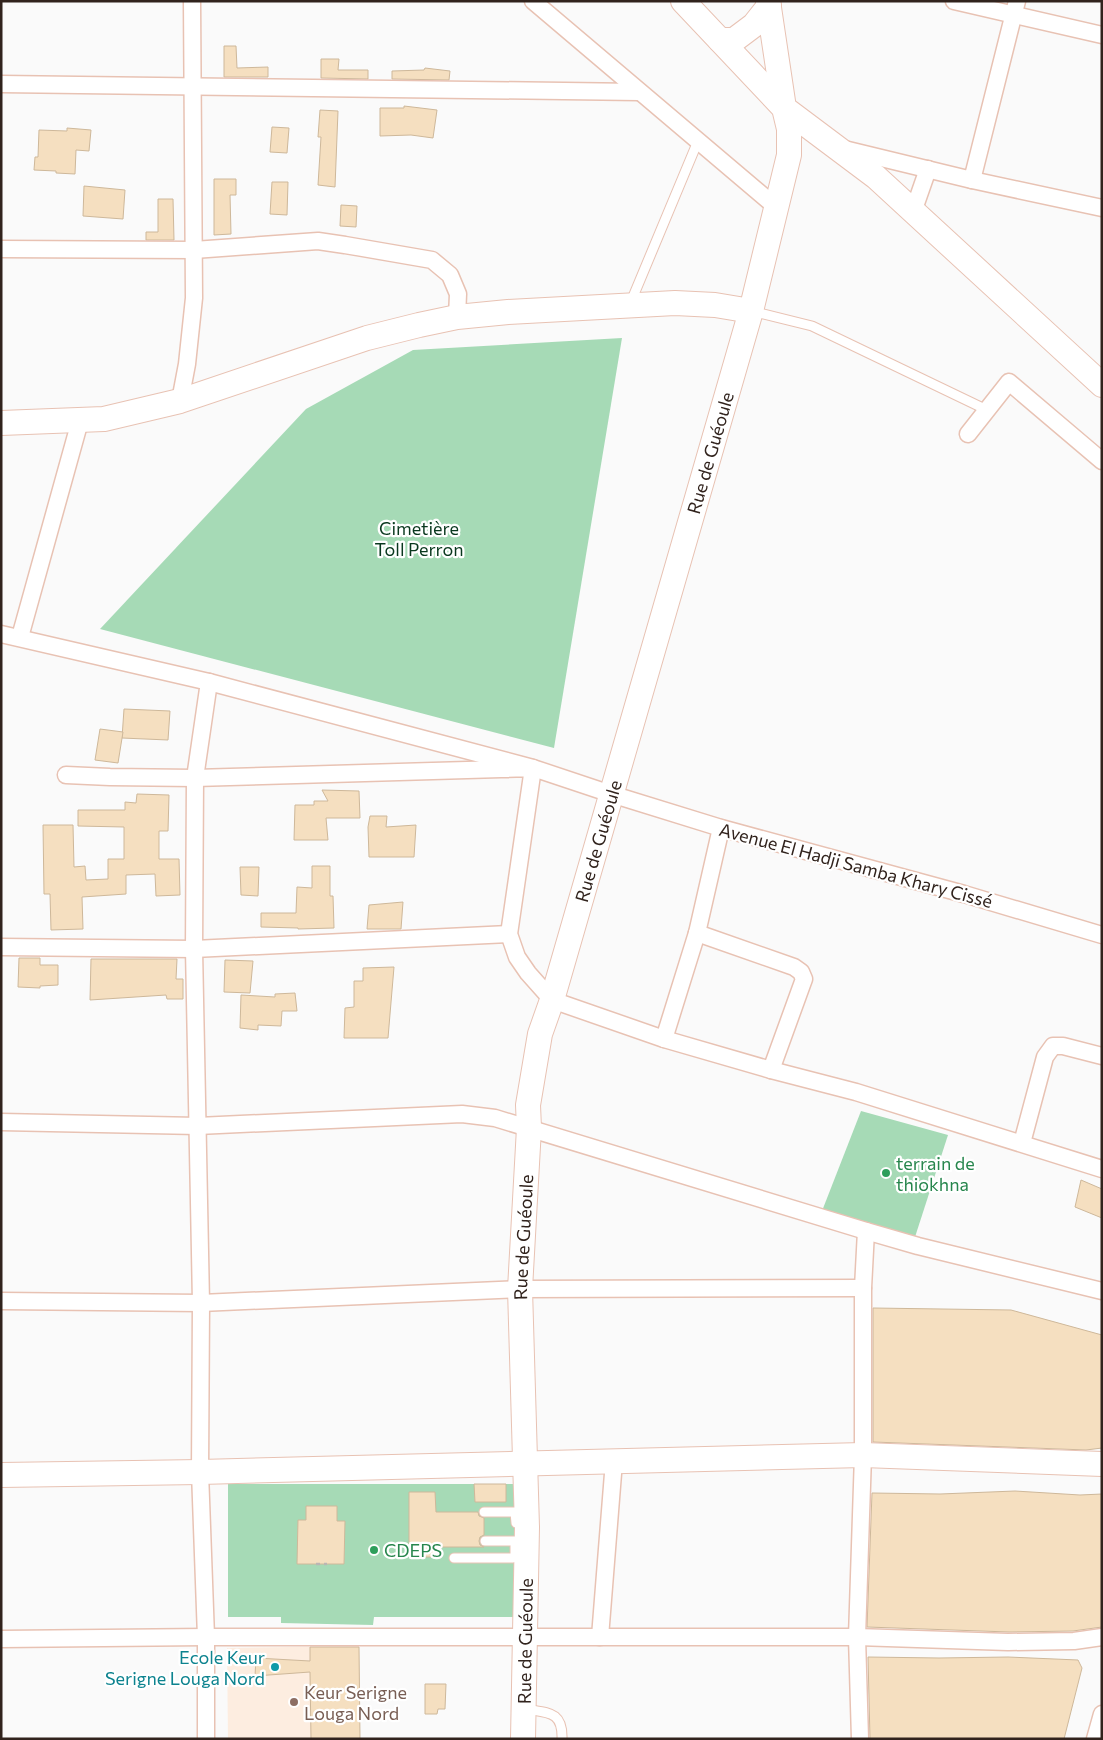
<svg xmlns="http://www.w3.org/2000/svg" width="1103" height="1740" font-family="Commissioner,sans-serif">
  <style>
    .education { fill: #fdede0 }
    .green { fill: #a6dab6 }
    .building { fill: #f5dfc0; stroke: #ceb89a }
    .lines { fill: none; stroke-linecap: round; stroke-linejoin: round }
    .lane-casing { stroke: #e8c2b3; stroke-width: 11 }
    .street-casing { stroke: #e8c2b3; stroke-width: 19 }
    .secondary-casing { stroke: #e8c2b3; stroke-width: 26 }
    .path { stroke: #bab6b4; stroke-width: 2.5; stroke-dasharray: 4 4; stroke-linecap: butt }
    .lane { stroke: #fff; stroke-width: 9 }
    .street { stroke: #fff; stroke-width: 16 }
    .secondary { stroke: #fff; stroke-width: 24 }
    .leisure-dot { fill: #2e9e5b; stroke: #fff; stroke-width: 2 }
    .culture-dot { fill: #0f9aa8; stroke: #fff; stroke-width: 2 }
    .education-dot { fill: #8d6e63; stroke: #fff; stroke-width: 2 }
    .labels { text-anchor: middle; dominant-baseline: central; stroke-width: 4.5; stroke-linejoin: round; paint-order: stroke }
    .street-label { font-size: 18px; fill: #31231d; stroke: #fff }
    .park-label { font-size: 18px; fill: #09381e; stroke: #fff }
    .leisure-label { font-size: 18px; fill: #27864d; stroke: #fff; text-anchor: start }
    .culture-label { font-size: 18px; fill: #0d838f; stroke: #fff; text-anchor: end }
    .education-label { font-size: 18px; fill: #785e54; stroke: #fff; text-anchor: start }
  </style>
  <rect width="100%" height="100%" fill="#fafafa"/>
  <!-- education -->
  <path class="education" d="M359,1646l1,93h-132l-1,-91z"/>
  <!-- green -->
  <g class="green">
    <path d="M622,338l-68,410 -454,-119 206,-220 107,-59z"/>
    <path d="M861,1111l87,24 -33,102 -93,-26z"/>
    <path d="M228,1484h292v133h-146l-1,8 -92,-2v-6h-53z"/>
  </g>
  <!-- building -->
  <g class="building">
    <path d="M224,46h12l1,22 31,-1v10h-44z"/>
    <path d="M321,59h18l-1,11h30v9l-47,-1z"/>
    <path d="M425,68l25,3 -1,9 -57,-1v-8l32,-1z"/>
    <path d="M404,106l33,4 -4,28 -22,-3 -31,1v-28h24z"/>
    <path d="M320,110l18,1 -3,76 -17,-2 3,-48h-3z"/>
    <path d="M272,127l17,1 -2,25 -17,-1z"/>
    <path d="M67,128l24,2 -2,21 -13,-1 -1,24 -19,-1v-2l-22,-1 1,-13h3l1,-27 28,1z"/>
    <path d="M214,179h22v16h-6l1,39 -17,1z"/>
    <path d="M272,182h16l-1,33 -17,-1z"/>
    <path d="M84,186l41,4 -2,29 -40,-3z"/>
    <path d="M158,199h15l1,41h-28v-8h12z"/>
    <path d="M341,205l16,1 -1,21 -16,-1z"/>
    <path d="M124,709l46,2 -2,29 -46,-2z"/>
    <path d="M100,729l23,3 -5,31 -23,-3z"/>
    <path d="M322,790l37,1 1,27h-34l2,22h-34l1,-35h19v-4h14z"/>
    <path d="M137,794l32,1 -1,36h-9v28h20l1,36 -24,1 -1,-22 -29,1v19l-44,3 1,32 -32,1 -1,-36h-6l-1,-69h30l1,42 11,-1 1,14 22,-1v-20h16v-32l-46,-1v-16h47v-8l11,1z"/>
    <path d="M370,816h17l-1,11 30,-2 -2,32h-45l-1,-30z"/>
    <path d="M312,866h18v30h3l1,32 -36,1v-1l-37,-1v-14h35l1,-26 15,1z"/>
    <path d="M240,867h19l-1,29 -17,-1z"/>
    <path d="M403,902l-2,27h-34l2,-24z"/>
    <path d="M19,958h21v7h18v20l-18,1v2l-22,-1z"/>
    <path d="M91,959h86l-1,20h7v20h-16l-1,-4 -76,5z"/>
    <path d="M225,960l28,1 -3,32 -26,-1z"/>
    <path d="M394,967l-6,71h-44l1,-30 9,-1v-26h9v-13z"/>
    <path d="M295,993l2,18h-15l-1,15 -23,-1v5l-18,-2 1,-33 34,2v-3z"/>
    <path d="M1081,1180l21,9v29l-27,-11z"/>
    <path d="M873,1308l138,2 91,25v113l-16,2 -213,-8z"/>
    <path d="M474,1484h32v18h-31z"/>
    <path d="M1015,1491l65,4 22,-1v133l-29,4 -64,1 -142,-5 5,-134 68,1z"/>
    <path d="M409,1492h26l1,20h42l1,4 5,2v17l-4,2 -1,4 1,4 4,2h-47v10h-28z"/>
    <path d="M306,1506h31v15h8l-1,43h-47l1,-44h8z"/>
    <path d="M310,1647h49l1,92h-49l-1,-67 -55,4 1,-18 54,3z"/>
    <path d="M868,1657l71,1 69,-1 70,3 4,8 -18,71h-194z"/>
    <path d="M425,1684h21l-1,25h-7l-1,5h-12z"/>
  </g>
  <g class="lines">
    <defs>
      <g id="lane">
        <path d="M630,304l68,-163"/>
        <path d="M751,311l61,15 175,84"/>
        <path d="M484,1512h31l1,11"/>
        <path d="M485,1541h31"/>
        <path d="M454,1558h59l2,-1v-11"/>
        <path d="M526,1709c22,4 37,2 36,30"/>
      </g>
      <g id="street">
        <path d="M533,1l242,205"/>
        <path d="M954,1l148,34"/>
        <path d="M1,84l638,8"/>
        <path d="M844,149l128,31 130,28"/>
        <path d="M972,180l45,-179"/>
        <path d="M913,212l15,-43"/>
        <path d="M1,249l193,1 124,-9 27,4 87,15 18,15 8,19 -1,23"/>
        <path d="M180,401l7,-37 7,-66 -2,-297"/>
        <path d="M968,434l41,-52 93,79"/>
        <path d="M1,634l208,48 324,86 78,26 110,34 243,66 138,41"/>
        <path d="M20,637l60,-216"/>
        <path d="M66,775l44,2 85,1 338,-10 -24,166 8,23 11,16 24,27 112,39 107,31 85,22 246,77"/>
        <path d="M697,933l97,34 7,5 3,7 -33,91"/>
        <path d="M1,947l193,2 315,-15"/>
        <path d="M664,1039l33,-106 24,-105"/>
        <path d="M1,1122l197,4 264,-12 33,4 371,113 52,15 184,45"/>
        <path d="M1022,1143l23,-86 8,-11h10l39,10"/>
        <path d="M1,1301l200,2 319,-14 343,-1"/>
        <path d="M600,1637l14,-176"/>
        <path d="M1,1639l205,-2h651l151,5 66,-1 28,-4"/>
        <path d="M206,1739v-102l-6,-165 1,-169 -7,-354 1,-171 14,-96"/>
        <path d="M860,1739l-3,-102 6,-182v-167l3,-57"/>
        <path d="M1095,1739l7,-25"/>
      </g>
      <g id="secondary">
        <path d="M768,1l16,107 92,69 226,208"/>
        <path d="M720,40h14l20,-15 15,-19"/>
        <path d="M1,423l103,-4 76,-18 187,-63 52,-13 38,-8 51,-5 167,-9 40,2 36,6"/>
        <path d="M1,1475l199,-3 663,-17 239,9"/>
        <path id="s1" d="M523,1739l4,-212 -7,-238 9,-161 -1,-23 12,-71 12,-34 199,-689 38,-156v-26l-5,-21 -101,-107"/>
      </g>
    </defs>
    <!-- lane casing -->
    <use href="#lane" class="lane-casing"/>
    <!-- street casing -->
    <use href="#street" class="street-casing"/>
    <!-- secondary casing -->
    <use href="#secondary" class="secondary-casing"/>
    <!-- path -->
    <path class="path" d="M316,1564h11"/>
    <!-- lane -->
    <use href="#lane" class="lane"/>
    <!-- street -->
    <use href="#street" class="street"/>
    <!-- secondary -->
    <use href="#secondary" class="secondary"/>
  </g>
  <!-- markers -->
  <g class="leisure-dot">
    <circle cx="886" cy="1173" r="5"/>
    <circle cx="374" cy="1550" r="5"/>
  </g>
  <circle class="culture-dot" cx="275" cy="1667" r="5"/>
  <circle class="education-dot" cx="294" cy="1702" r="5"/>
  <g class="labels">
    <!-- street labels -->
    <g class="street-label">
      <text stroke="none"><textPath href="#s1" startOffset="1312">Rue de Guéoule</textPath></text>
      <text stroke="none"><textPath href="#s1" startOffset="908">Rue de Guéoule</textPath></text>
      <text transform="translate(856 865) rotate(15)">Avenue El Hadji Samba Khary Cissé</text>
      <text stroke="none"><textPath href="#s1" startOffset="502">Rue de Guéoule</textPath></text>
      <text stroke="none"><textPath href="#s1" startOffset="98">Rue de Guéoule</textPath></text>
    </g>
    <!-- park labels -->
    <g class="park-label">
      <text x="419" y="528">Cimetière<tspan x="419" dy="21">Toll Perron</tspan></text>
    </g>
    <!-- leisure labels -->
    <g class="leisure-label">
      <text x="896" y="1163">terrain de<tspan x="896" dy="21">thiokhna</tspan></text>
      <text x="384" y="1550">CDEPS</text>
    </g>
    <!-- culture labels -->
    <g class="culture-label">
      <text x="265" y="1657">Ecole Keur<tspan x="265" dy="21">Serigne Louga Nord</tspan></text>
    </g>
    <!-- education labels -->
    <g class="education-label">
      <text x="304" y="1692">Keur Serigne<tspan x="304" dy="21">Louga Nord</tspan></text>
    </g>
  </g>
  <!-- border -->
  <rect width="1103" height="1740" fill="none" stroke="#31231d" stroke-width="5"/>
</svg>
